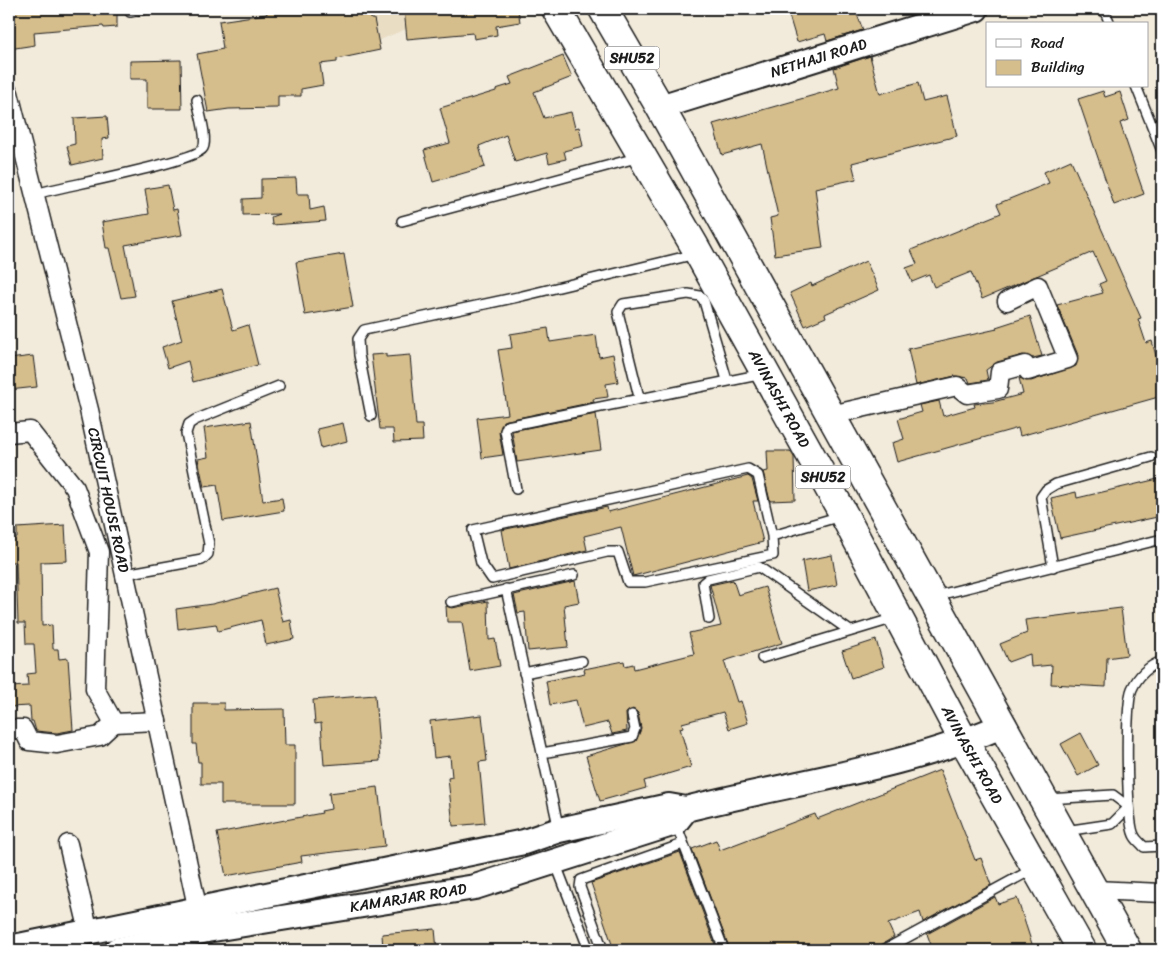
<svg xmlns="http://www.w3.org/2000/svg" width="1171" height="959" font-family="Sriracha,sans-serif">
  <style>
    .built { fill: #e9ddc4 }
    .building { fill: #d5bd8c; stroke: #1c1c1c }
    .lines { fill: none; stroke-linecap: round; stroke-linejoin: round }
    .lane-casing { stroke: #1c1c1c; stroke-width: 12 }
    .street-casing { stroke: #1c1c1c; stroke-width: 21 }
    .secondary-casing { stroke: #1c1c1c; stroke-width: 28 }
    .primary-casing { stroke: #1c1c1c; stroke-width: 31 }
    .lane { stroke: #fff; stroke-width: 9 }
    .street { stroke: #fff; stroke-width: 18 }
    .secondary { stroke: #fff; stroke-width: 24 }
    .primary { stroke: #fff; stroke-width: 28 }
    .labels { text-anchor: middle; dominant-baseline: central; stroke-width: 5; stroke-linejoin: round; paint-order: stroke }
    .shield { fill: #fff; stroke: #606060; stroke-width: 1 }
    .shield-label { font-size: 14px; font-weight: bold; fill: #1c1c1c }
    .street-label { font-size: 15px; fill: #1c1c1c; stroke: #fff }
  </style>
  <rect width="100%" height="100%" fill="#f2ebdc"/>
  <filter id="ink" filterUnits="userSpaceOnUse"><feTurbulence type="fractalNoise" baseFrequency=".02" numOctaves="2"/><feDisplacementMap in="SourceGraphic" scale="10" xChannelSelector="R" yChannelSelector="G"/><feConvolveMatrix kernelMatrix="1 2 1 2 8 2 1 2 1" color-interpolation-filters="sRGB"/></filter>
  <g filter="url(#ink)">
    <!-- built -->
    <path class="built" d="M309,9h144l-113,48z"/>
    <!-- building -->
    <g class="building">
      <path d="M9,9h108v18l-13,1 -1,-2 -69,6 1,13 -26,4z"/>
      <path d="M266,9h105v10h3l6,31 -43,9v3l-17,2 3,21 -22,4v7h-23v12l-49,1 -21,3 -11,-58 26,-5 -4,-28 48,-7z"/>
      <path d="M404,9h114l2,13 -24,4 1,9 -23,4 -1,-6 -66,6z"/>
      <path d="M787,9h27l1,3 12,-3h28l8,21 -36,11 -2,-7 -28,8z"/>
      <path d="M563,56l9,21 -38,15 10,26 27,-6 4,16 4,-1 4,19 -19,5 2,8 -17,4 -2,-10 -32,9 -9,-27 -27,11 6,21 -52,15 -9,-32 26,-7 -10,-35 56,-17v-2l16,-5 -3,-7z"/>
      <path d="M870,56l10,38 38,-11 5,19 24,-6 10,40 -105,27 4,16 -41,9 8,60 -48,7 -5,-37 8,-2 -16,-72 -40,11 -9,-31 126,-36 -5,-20z"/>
      <path d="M181,60l1,49h-35v-30h-17v-18z"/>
      <path d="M1103,91l2,6 15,-5 9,28 -9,3 24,71 -30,11 -36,-106z"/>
      <path d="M107,116l2,22 -7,1 1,19 -31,7 -5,-19 8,-2 -1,-26z"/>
      <path d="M1071,160l70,158 -3,1 8,24 6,-2 10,37v18l-142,40 -2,-8 -121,34 -5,-19 12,-4 -6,-20 24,-7 -2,-7 19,-4 4,15 32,-9 -1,-3 19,-2 30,-8 -4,-16 12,3 45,-15 2,-11 -21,-50 46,-12 -4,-9 7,-3 -13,-29 -111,47 -11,-27 -37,15 -5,-12 -17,7 -6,-14 11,-4 -6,-14 90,-37 -4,-9 52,-21 -5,-11z"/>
      <path d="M296,178l1,16h12l1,16 14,-3 2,14 -54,4 -1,-8 8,-3 -36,1v-16l18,-1v-19z"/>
      <path d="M168,185l5,25 4,-1 5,26 -57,10 10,51 -14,2 -12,-50h-3l-4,-26 47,-8 -4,-25z"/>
      <path d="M344,254l9,53 -48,8 -9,-53z"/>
      <path d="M866,261l13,29 -54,24 1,3 -21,9 -15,-33 21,-10 1,3z"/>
      <path d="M222,289l11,41 15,-5 10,40 -65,17 -5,-21 -20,7 -6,-21 20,-7 -10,-39z"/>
      <path d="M1030,316l12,40 -9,2 -10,-3 -26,7 -11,8 2,10 -18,3 -2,-5 -13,-2 -39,9 -8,-36 89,-20 -1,-2z"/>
      <path d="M548,328l2,14 46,-7 3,22 14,-3 5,28 -12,2 2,13 -15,2 1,3 -91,19 -4,11 4,23 -21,3 -5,-40 31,-4 -10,-64 14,-2 -2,-14z"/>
      <path d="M386,354v3l24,-2 6,70h6l1,16 -29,1 -1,-13h-13l-9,-74z"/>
      <path d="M33,356l4,31 -28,3v-31z"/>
      <path d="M596,414l5,36 -84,12 -5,-31z"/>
      <path d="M251,421l12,80 19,-3 2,13 -61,10 -6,-36 -13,2 -6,-28 10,-2 -4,-29z"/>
      <path d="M343,423l4,18 -26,7 -4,-19z"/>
      <path d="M767,451h23l4,6 1,43 -25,1 -7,-29 5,-1z"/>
      <path d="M748,476l4,3 6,22h-5l10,41 -130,34 -12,-49 -37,9 3,14 -78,19 -7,-39 105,-23 1,5z"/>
      <path d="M1162,478v38l-102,22 -9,-40 25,-6 1,6z"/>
      <path d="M65,525l2,36 -26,1 1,64 10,-1 1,24h5l1,10 9,-1 5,72 -16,3 -21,-2 -3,-10h-2l-1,-15 -21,1v-20l19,-1 -1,-12 9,-1 -2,-29h-8l-1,-21h-7l-2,-61h-7v-23l8,-1v-10z"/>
      <path d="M832,555l5,30 -30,6 -5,-30z"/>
      <path d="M733,580l5,15 27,-8 17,56 -58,18 13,41 4,-1 7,22 -19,6 -6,-17 -41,11 1,4 -3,1 11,39 -47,14 2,7 -46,13 -14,-45 50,-15 5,-13 -3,-15 -5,-4 -7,4 1,18 -15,3 -4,-12 -25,6 -7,-28 -26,5 -4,-24 39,-8 -1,-4 40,-8 1,5 8,-2 1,5 60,-15 -5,-21 32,-7 -11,-41z"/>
      <path d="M575,581l4,21 -15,3 4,42 -40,4 -3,-39 -7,1 -4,-18z"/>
      <path d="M275,588l8,34 8,-2 3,19 -28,6 -5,-25 -43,11 -2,-7 -38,5 -2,-20 36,-5z"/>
      <path d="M488,601l1,39 6,-1 5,27 -30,5 -8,-49h-15l-1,-16 6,2z"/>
      <path d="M1121,608l6,47 -20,3 -1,29 -55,-3 1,-19 -21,2 -1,-13 -22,8 -8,-18 27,-11 -2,-13z"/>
      <path d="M876,640l8,27 -33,11 -9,-27z"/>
      <path d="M375,695l5,66 -56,4 -3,-42 -6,1 -2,-24z"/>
      <path d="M193,703h31v7l60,-1 1,36h10v59h-74v-20h-20v-22h-3l-2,-18h-3z"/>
      <path d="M482,715l5,46 -8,1 6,61 -32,3 -5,-48 4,-1 -2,-21 -16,2 -4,-37z"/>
      <path d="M1081,733l17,32 -20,11 -17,-32z"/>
      <path d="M940,770l35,90 6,-2 10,27 -68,37 -3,-10 -32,12 6,13 -13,8 -3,5h-148l-38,-101 24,-9 4,10 95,-36 2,5z"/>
      <path d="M378,787l7,59 -84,10 1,6 -76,14 -9,-43 105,-20 -1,-2 10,-2 -2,-16z"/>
      <path d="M680,852l37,98h-103l-23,-67z"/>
      <path d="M995,897l3,7 19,-6 17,52h-101l-6,-16z"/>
      <path d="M435,929l2,21h-54l-1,-16z"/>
    </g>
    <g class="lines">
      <defs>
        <g id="lane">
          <path d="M1104,9l6,15"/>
          <path d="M130,12l15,-3"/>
          <path d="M1136,86l26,65"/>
          <path d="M35,194c23,-7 161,-32 168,-46 5,-9 -4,-37 -6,-48"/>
          <path d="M402,221l238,-64"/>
          <path d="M639,397l-21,-85 5,-8 65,-10 12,2 4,5 23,79"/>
          <path d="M371,416l-12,-61 -1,-16 6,-9 154,-33 178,-43"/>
          <path d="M516,489l-11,-58 2,-5 256,-52"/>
          <path d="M772,536l-14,-61 -10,-6 -275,61 8,33 11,16 115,-27h11l10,30h17l128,-27 -1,-19 69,-20"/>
          <path d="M1053,567l-12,-70 5,-7 10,-6 95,-27"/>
          <path d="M125,574l77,-14 6,-6 1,-10 -23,-111 3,-9 6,-4 84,-34"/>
          <path d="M506,589l53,241"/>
          <path d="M935,596l227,-57"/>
          <path d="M451,602l123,-27"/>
          <path d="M709,619l-6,-36 5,-4 51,-12 91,64"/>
          <path d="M762,658l133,-40"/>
          <path d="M1162,661c-13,5 -24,15 -30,28 -7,16 -6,130 2,146 2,5 7,8 10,12l18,-1"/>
          <path d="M524,673l58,-12"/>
          <path d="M542,753l90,-16 3,-8 -3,-14"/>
          <path d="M1047,799l66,-4 16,12 -17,17 -47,7"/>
          <path d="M676,824l48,126"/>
          <path d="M555,862l34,88"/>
          <path d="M603,950l-23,-63 1,-7 102,-36"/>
          <path d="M884,950l149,-81"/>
        </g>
        <g id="street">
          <path id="s1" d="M9,93l80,317 111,510"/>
          <path d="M831,415l126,-29 10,8 31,-5 2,-17 25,-7 3,6 40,-12 -30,-73 -31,15"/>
          <path d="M9,433l21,-2 45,57 24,64 -4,137 19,34 -14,13 -43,8 -28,-3 -6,-12h-14"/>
          <path d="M114,723l43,-2"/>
          <path d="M68,844l21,88"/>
          <path d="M1094,890l68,3"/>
        </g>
        <g id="secondary">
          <path id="s2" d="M660,107l316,-98"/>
          <path d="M9,948l515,-106 35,-12 110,-24 17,3c106,-27 217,-40 318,-84"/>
          <path id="s3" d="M117,950l90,-20 268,-43 200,-64 11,-14"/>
        </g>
        <g id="primary">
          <path id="s4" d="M556,9l138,236 150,270 115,217 123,218"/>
          <path d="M603,9l57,98 467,843"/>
        </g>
      </defs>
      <!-- lane casing -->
      <use href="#lane" class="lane-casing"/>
      <!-- street casing -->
      <use href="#street" class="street-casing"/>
      <!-- secondary casing -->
      <use href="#secondary" class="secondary-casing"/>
      <!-- primary casing -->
      <use href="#primary" class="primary-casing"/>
      <!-- lane -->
      <use href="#lane" class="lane"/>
      <!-- street -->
      <use href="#street" class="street"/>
      <!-- secondary -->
      <use href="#secondary" class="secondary"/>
      <!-- primary -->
      <use href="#primary" class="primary"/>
    </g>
  </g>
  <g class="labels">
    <!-- shield labels -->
    <g class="shield">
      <rect x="604.5" y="46.5" width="55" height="23" rx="4"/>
      <rect x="795.5" y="465.5" width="55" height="23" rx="4"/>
    </g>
    <g class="shield-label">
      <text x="632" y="58">SHU52</text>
      <text x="823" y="477">SHU52</text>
    </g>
    <!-- street labels -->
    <g class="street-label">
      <text stroke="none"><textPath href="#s2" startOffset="166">NETHAJI ROAD</textPath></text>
      <text stroke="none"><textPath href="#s4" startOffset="449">AVINASHI ROAD</textPath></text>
      <text stroke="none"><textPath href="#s1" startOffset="419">CIRCUIT HOUSE ROAD</textPath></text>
      <text stroke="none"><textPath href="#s4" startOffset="854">AVINASHI ROAD</textPath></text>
      <text stroke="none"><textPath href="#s3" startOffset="296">KAMARJAR ROAD</textPath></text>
    </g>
  </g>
  <!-- margin -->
  <rect width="1171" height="959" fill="none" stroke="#fff" stroke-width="30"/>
  <rect x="15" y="15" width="1141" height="929" fill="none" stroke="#1c1c1c" stroke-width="2" filter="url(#ink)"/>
  <!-- legend -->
  <rect x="986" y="22" width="162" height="65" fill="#ffffff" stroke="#a4a4a4"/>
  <rect x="996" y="39" width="25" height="8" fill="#ffffff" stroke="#a4a4a4"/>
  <text x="1031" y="48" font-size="15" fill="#1c1c1c">Road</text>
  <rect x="996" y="60" width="25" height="15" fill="#d5bd8c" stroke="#a4a4a4"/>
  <text x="1031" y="72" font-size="15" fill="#1c1c1c">Building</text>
</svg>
